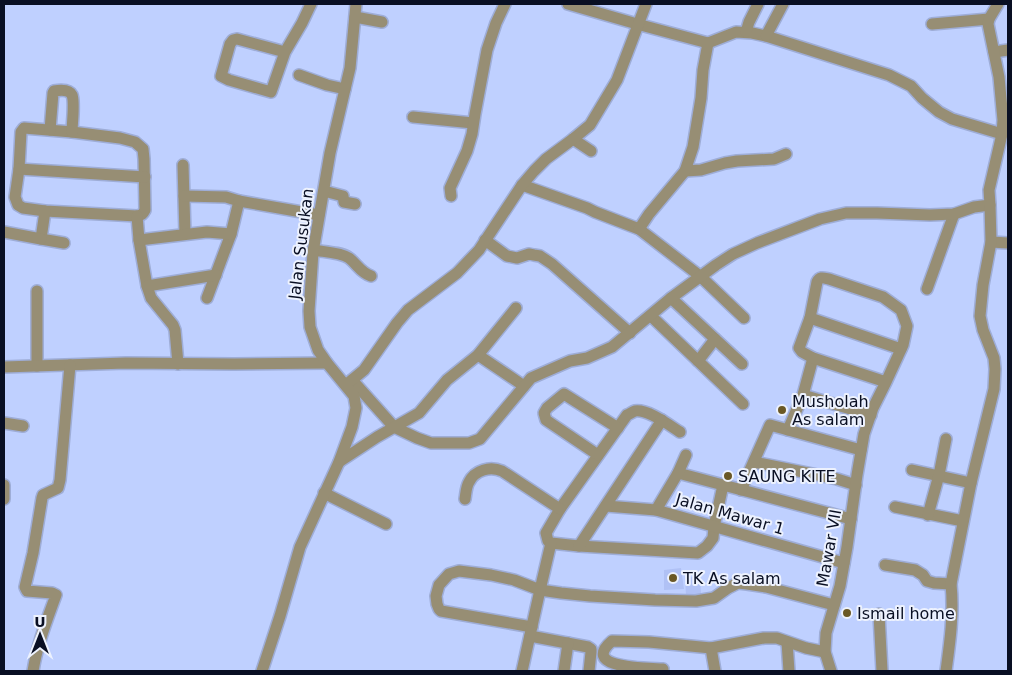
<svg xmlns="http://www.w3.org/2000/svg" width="1012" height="675" font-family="'DejaVu Sans',sans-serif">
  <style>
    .built { fill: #b0c1f5 }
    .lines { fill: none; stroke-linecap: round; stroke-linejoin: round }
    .minor-casing { stroke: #9eadd7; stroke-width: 14 }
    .minor { stroke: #978e74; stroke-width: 11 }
    .poi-dot { fill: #6a5826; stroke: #edf2fe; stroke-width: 2 }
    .labels { text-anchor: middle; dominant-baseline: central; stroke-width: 4; stroke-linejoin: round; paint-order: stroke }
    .street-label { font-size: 16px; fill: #090f23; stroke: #edf2fe }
    .poi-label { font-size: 16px; fill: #090f23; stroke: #edf2fe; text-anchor: start }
  </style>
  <rect width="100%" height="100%" fill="#bfd0ff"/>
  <!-- built -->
  <g class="built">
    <path d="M681,568l3,21 -20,1v-20z"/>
    <path d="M700,576l1,18 -15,1 -1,-17z"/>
  </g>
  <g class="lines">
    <defs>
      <g id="minor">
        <path d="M568,4l69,20 71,19 28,-11 16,1 14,3 123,39 22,11 11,12 17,14 13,7 50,15"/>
        <path d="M355,17l27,5"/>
        <path d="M932,24l57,-5"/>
        <path d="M746,32l3,-10 9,-18"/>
        <path d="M766,36l17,-32"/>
        <path d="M285,52l-48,-13 -4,1 -3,4 -9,32 8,4 42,12 14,-40 17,-29 9,-19"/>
        <path d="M994,52l14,-2"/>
        <path d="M299,75l28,10 18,4"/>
        <path d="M413,117l60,6"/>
        <path d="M24,128l48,4 48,6 15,4 8,7 1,10 1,51c-2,4 -3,5 -8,6l-92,-5 -22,-3 -5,-3 -3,-8 4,-28 2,-37z"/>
        <path d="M50,130l3,-37 1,-2c6,-1 15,-2 18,4 3,7 0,29 0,37"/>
        <path d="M573,139l18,12"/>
        <path d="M183,165l2,69"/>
        <path d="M19,169l126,8"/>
        <path d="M685,171l16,-1 24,-7 12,-2 37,-2 12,-5"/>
        <path d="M522,185l65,23 8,4 44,17 61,47 44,42"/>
        <path d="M324,191l19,5 1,6 11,2"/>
        <path d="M184,196l42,1 13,4 -8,33 -24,64"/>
        <path d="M451,196l-1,-8 17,-37 5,-17 3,-20 12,-64 9,-27 9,-19"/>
        <path d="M239,201l80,14"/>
        <path d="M45,211l-4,28 23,4"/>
        <path d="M137,216l2,24 8,46 4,12 22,27 2,5 3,34"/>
        <path d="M639,229l10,-15 36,-43 8,-24 8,-49 2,-28 5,-27"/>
        <path d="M4,232l37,7"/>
        <path d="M139,240l68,-8 24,2"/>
        <path d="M485,240l22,16 10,2 12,-4 5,1 6,1 12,8 78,69"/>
        <path d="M991,242l17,1"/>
        <path d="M313,250c11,2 27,2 36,8 9,7 11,14 22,18"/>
        <path d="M147,286l69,-11"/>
        <path d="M927,289l27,-75"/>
        <path d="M37,291v75"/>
        <path d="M671,298l71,66"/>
        <path d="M651,316l92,88"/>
        <path d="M810,318l91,31"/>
        <path d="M478,355l46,31"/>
        <path d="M698,361l17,-22"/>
        <path d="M4,367l122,-4 108,1 93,-1"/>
        <path d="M352,380l42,47 23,11 14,5h38l11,-4 51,-61 39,-17 17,-3 25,-11 59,-49 45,-33 17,-11 24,-11 63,-24 26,-6h31l53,2 24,-1 20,-7 16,-2 -1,-15 13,-56 1,-14 -4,-43 -11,-53 1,-5 9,-15"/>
        <path d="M347,384l17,-14 33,-47 11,-13 49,-37 22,-23 43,-65 12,-14 12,-12 27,-20 17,-14 27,-45 29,-76"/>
        <path d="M803,395l68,20"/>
        <path d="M4,423l19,3"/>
        <path d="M788,430l15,-35 10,-37"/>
        <path d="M680,432c-11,-7 -32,-23 -45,-21 -3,1 -5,3 -8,4l-67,94 -14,24 2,8 3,2 28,3 119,7 9,-7 6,-8 1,-11 9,-42"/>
        <path d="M598,455l-52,-35 -2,-7 3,-5 17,-14 54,34"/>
        <path d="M339,462l38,-25 42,-24 28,-33 31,-25 38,-47"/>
        <path d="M754,462l83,17 19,6"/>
        <path d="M912,470l59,13"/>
        <path d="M678,473l173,46"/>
        <path d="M4,485v14"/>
        <path d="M741,490l29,-65 91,25"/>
        <path d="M324,493l62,31"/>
        <path d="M465,499c1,-6 1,-12 4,-17 6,-12 21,-16 33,-11l58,38"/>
        <path d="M606,506l50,4 188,53"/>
        <path d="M895,507l68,14"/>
        <path d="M656,510l22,-37 8,-18"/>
        <path d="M928,515l11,-40 7,-36"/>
        <path d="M579,546l83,-126"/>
        <path d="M885,565l30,5 8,5 4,6 7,2 17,1"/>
        <path d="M879,614l3,57"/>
        <path d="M532,627l-91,-16 -2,-2 -2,-5 -1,-8 3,-11 10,-11 10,-3 32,4 23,5 26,10 21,3 29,3 65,4 41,1 18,-3 14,-10 10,-5 9,1 19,3 68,18"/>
        <path d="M530,636l58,11 3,2v3l-2,19"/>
        <path d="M787,642l2,29"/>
        <path d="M711,648l4,23"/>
        <path d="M663,669c-14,-1 -84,0 -51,-28l37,1 62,6 53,-10h13l29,10 19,4"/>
        <path d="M33,671c4,-26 14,-51 23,-76l-4,-2 -25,-2 -2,-4 8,-34 9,-55 1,-3 15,-7 2,-8 10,-115"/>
        <path d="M262,671l18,-55 20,-69 39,-85 13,-35 4,-19 -2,-12 -27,-33 -9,-13 -8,-23 -1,-16 4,-59 17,-99 20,-85 6,-64"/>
        <path d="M522,671l18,-81 11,-47"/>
        <path d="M564,671l4,-28"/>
        <path d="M831,671l-6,-19 1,-19 14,-47 7,-39 10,-72 7,-41 9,-26 13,-26 17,-37 4,-19 -6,-16 -18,-13 -54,-18c-5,-1 -9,-3 -12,3l-7,36 -11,30 3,4 11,6 73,24"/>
        <path d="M946,671c4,-29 8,-58 5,-87l20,-101 23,-94 1,-20 -1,-11 -11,-28 -3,-14 3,-31 8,-43 -1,-37"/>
      </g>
    </defs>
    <!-- minor casing -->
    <use href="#minor" class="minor-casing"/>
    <!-- minor -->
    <use href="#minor" class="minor"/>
  </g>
  <!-- markers -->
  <g class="poi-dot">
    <circle cx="782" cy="410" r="5"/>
    <circle cx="728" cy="476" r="5"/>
    <circle cx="673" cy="578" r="5"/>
    <circle cx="847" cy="613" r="5"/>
  </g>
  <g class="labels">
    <!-- street labels -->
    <g class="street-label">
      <text transform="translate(301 244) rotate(-83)">Jalan Susukan</text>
      <text transform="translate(730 514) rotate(16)">Jalan Mawar 1</text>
      <text transform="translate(829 548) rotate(-80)">Mawar VII</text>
    </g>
    <!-- poi labels -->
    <g class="poi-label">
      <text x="792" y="401">Musholah<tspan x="792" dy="18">As salam</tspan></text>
      <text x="738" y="476">SAUNG KITE</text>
      <text x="683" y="578">TK As salam</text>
      <text x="857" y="613">Ismail home</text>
    </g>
  </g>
  <!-- border -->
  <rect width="1012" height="675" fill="none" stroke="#090f23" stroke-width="10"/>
  <!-- north arrow -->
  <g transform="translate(40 635)" stroke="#edf2fe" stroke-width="4" paint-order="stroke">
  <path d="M0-4L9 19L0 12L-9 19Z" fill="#090f23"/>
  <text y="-8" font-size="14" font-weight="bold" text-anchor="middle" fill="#090f23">U</text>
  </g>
</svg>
